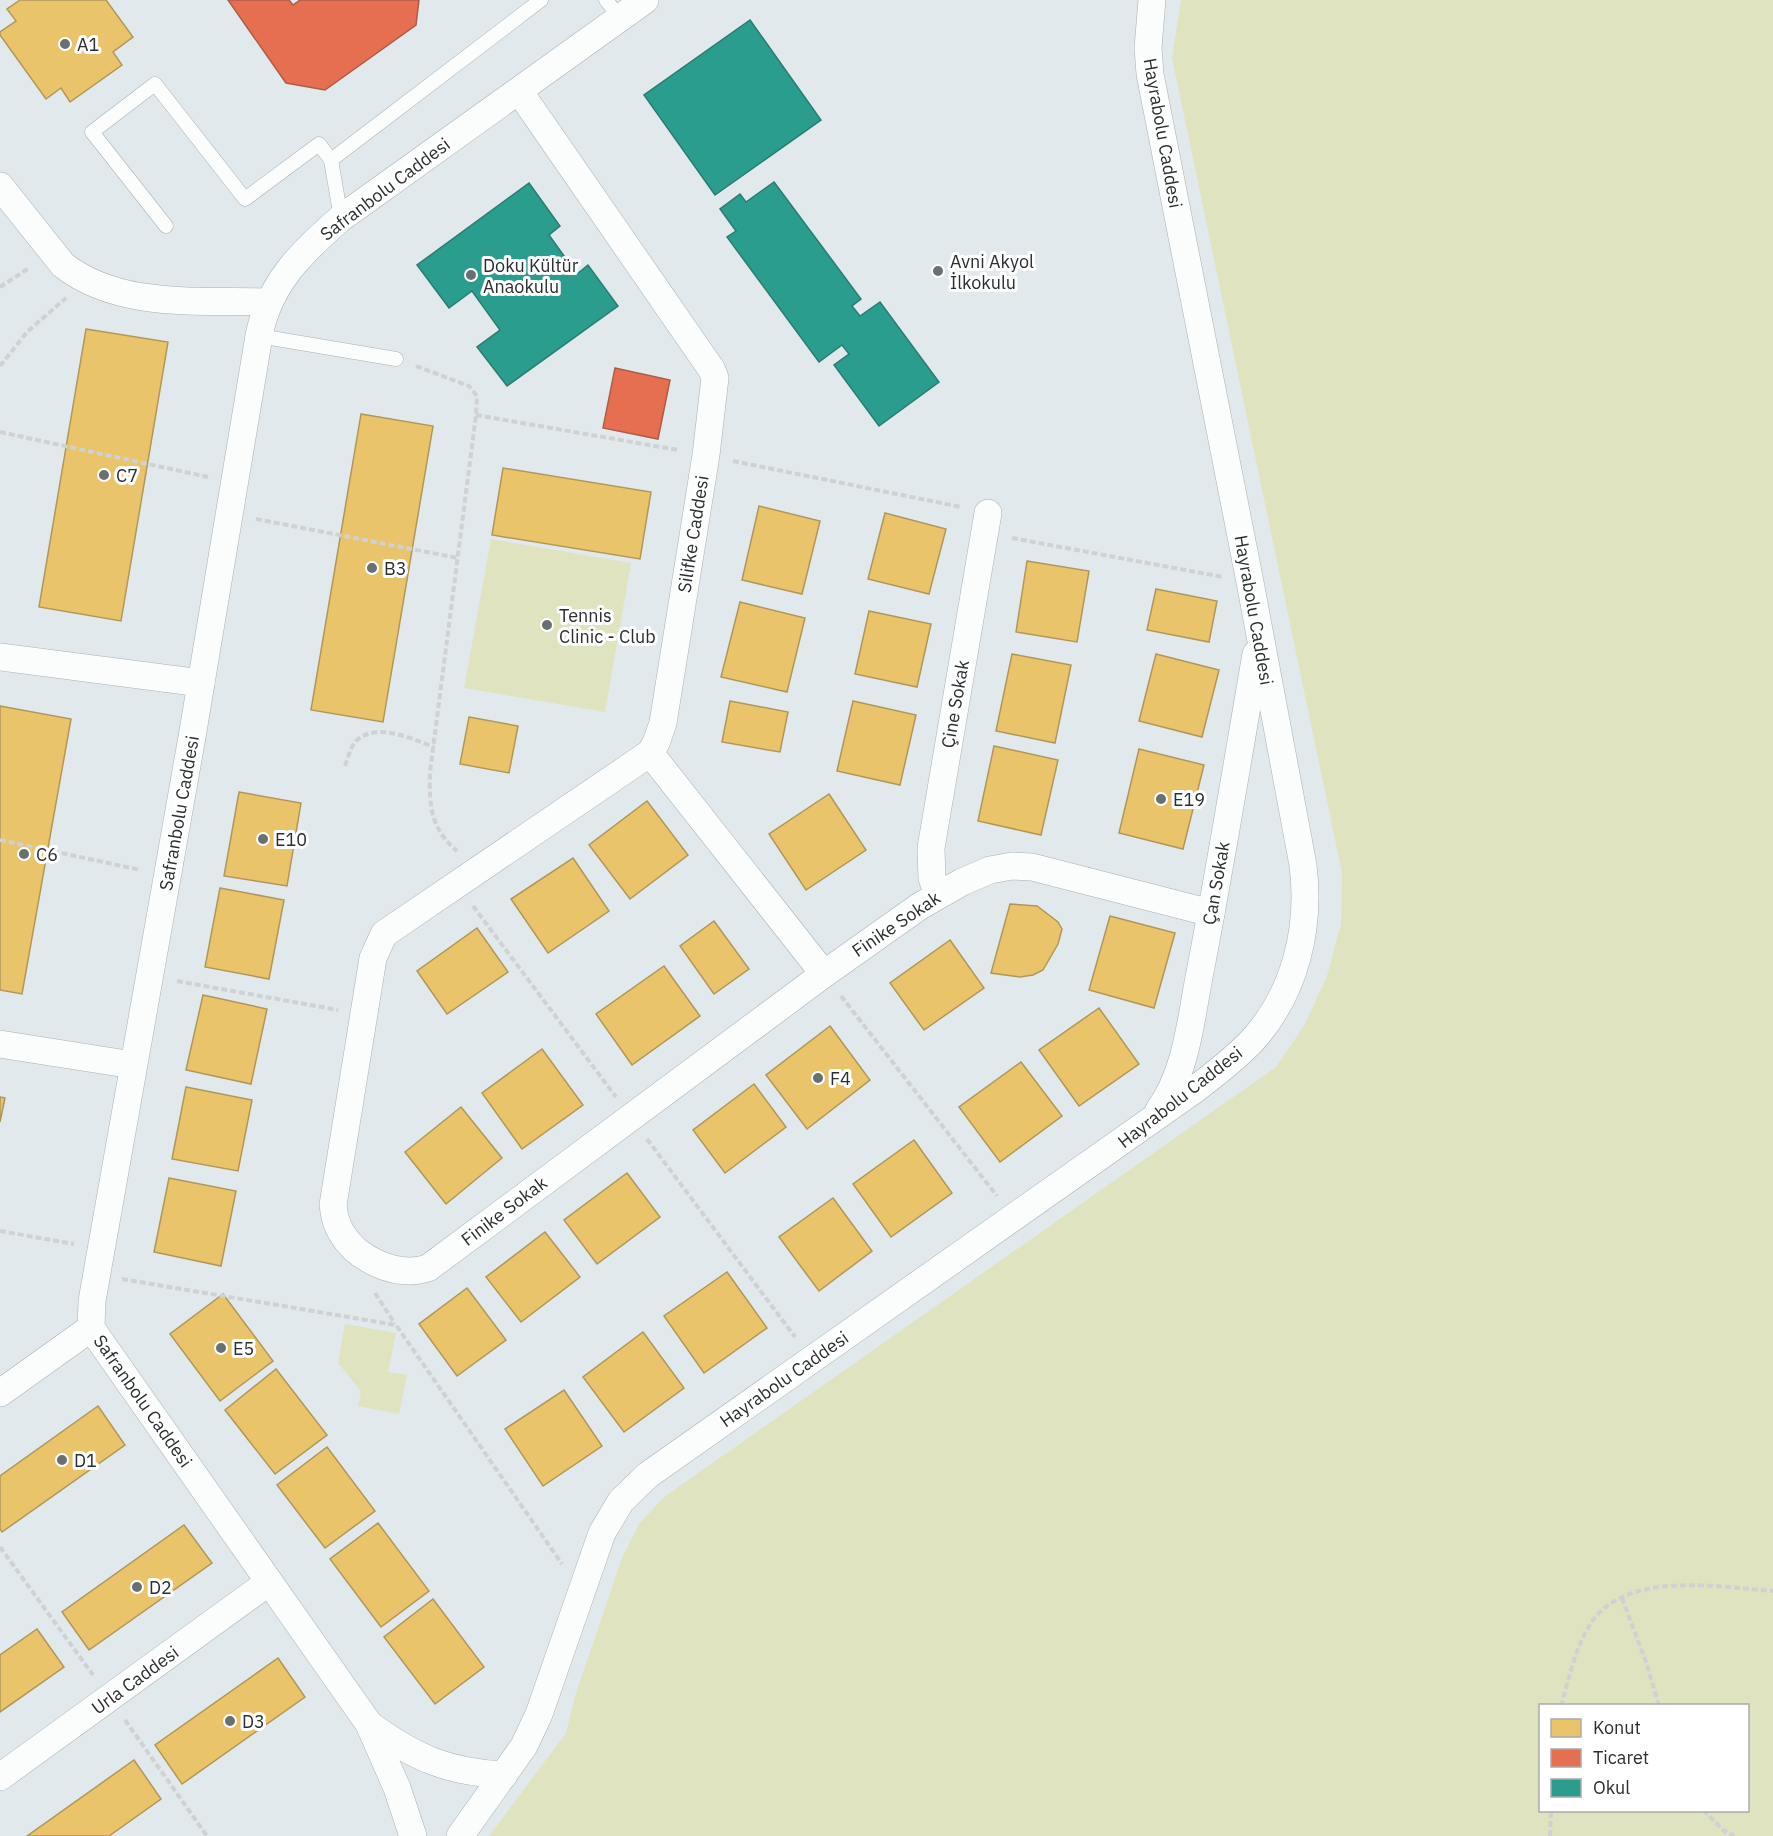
<svg xmlns="http://www.w3.org/2000/svg" width="1773" height="1836" font-family="'IBM Plex Sans',sans-serif">
  <style>
    .green { fill: #e0e3c0; fill-rule: evenodd }
    .homes { fill: #e9c46a; stroke: #b09759; stroke-width: 1.5 }
    .shops { fill: #e76f51; stroke: #ae5c47; stroke-width: 1.5 }
    .schools { fill: #2a9d8f; stroke: #2a7c72; stroke-width: 1.5 }
    .lines { fill: none; stroke-linecap: round; stroke-linejoin: round }
    .service-casing { stroke: #aaafb1; stroke-width: 15 }
    .minor-casing { stroke: #aaafb1; stroke-width: 28 }
    .path { stroke: #cfd1d2; stroke-width: 4; stroke-dasharray: 6 3; stroke-linecap: butt }
    .service { stroke: #fbfcfc; stroke-width: 14 }
    .minor { stroke: #fbfcfc; stroke-width: 27 }
    .poi-dot { fill: #6a6f72; stroke: #fff; stroke-width: 2 }
    .labels { text-anchor: middle; dominant-baseline: central; stroke-width: 6; stroke-linejoin: round; paint-order: stroke }
    .poi-label { font-size: 18px; fill: #2a2e30; stroke: #fff; text-anchor: start }
    .street-label { font-size: 18px; fill: #2a2e30; stroke: #fff }
  </style>
  <rect width="100%" height="100%" fill="#e2e9ec"/>
  <!-- green -->
  <g class="green">
    <path d="M1181,0h592v1836h-1284l77,-103 9,-37 47,-138 17,-34 25,-27 612,-430 28,-41 23,-50 14,-52 1,-51 -170,-815zM1540,1706h208v104h-208z"/>
    <path d="M491,539l140,24 -26,149 -141,-24z"/>
    <path d="M345,1324l51,9 -8,39 19,3 -8,39 -41,-8 3,-15 -23,-28z"/>
  </g>
  <!-- homes -->
  <g class="homes">
    <path d="M20,0h86l27,37 -20,15 9,13 -52,37 -9,-14 -15,11 -46,-64v-3l16,-11 -9,-12z"/>
    <path d="M86,329l82,13 -47,279 -82,-14z"/>
    <path d="M361,414l72,12 -50,296 -72,-12z"/>
    <path d="M503,468l148,24 -11,67 -148,-24z"/>
    <path d="M759,506l61,15 -18,73 -60,-14z"/>
    <path d="M885,513l61,16 -17,65 -61,-15z"/>
    <path d="M1027,561l62,10 -12,71 -61,-10z"/>
    <path d="M1156,589l61,12 -8,41 -62,-12z"/>
    <path d="M740,602l65,16 -18,74 -66,-15z"/>
    <path d="M869,611l62,13 -14,63 -62,-13z"/>
    <path d="M1012,654l59,11 -16,78 -59,-12z"/>
    <path d="M1156,654l63,16 -17,67 -63,-16z"/>
    <path d="M730,701l58,11 -8,40 -58,-10z"/>
    <path d="M853,701l63,14 -16,70 -63,-14z"/>
    <path d="M0,706l71,13 -49,275 -22,-4z"/>
    <path d="M469,717l49,9 -9,47 -49,-9z"/>
    <path d="M994,746l64,14 -17,75 -63,-14z"/>
    <path d="M1139,749l65,16 -21,84 -64,-16z"/>
    <path d="M239,792l62,11 -14,83 -63,-10z"/>
    <path d="M829,794l37,56 -60,40 -37,-56z"/>
    <path d="M647,801l41,54 -58,44 -41,-54z"/>
    <path d="M573,858l36,53 -61,42 -37,-54z"/>
    <path d="M220,888l64,12 -15,79 -64,-12z"/>
    <path d="M1010,904l27,2 21,16 4,7 -4,15 -15,26 -10,5 -13,2 -29,-4z"/>
    <path d="M1110,916l65,17 -21,75 -65,-18z"/>
    <path d="M714,921l35,48 -35,25 -34,-48z"/>
    <path d="M477,928l31,44 -61,42 -30,-43z"/>
    <path d="M950,940l34,48 -60,42 -34,-47z"/>
    <path d="M664,966l36,50 -68,49 -36,-51z"/>
    <path d="M203,995l64,14 -16,75 -65,-14z"/>
    <path d="M1099,1008l40,56 -60,42 -40,-56z"/>
    <path d="M830,1026l40,54 -63,49 -41,-54z"/>
    <path d="M542,1049l41,56 -61,44 -40,-56z"/>
    <path d="M1021,1062l41,54 -62,46 -41,-55z"/>
    <path d="M754,1084l32,43 -61,46 -32,-43z"/>
    <path d="M186,1087l66,13 -14,71 -66,-12z"/>
    <path d="M0,1097l5,1 -5,24z"/>
    <path d="M461,1107l41,51 -56,46 -41,-52z"/>
    <path d="M914,1140l38,53 -61,44 -38,-53z"/>
    <path d="M627,1173l33,44 -63,47 -33,-44z"/>
    <path d="M169,1178l67,13 -15,75 -67,-14z"/>
    <path d="M833,1198l39,53 -53,40 -40,-54z"/>
    <path d="M545,1232l35,45 -59,45 -35,-45z"/>
    <path d="M727,1272l40,56 -63,45 -40,-57z"/>
    <path d="M467,1288l39,52 -49,36 -38,-52z"/>
    <path d="M223,1294l50,67 -53,40 -50,-67z"/>
    <path d="M643,1332l41,56 -60,44 -41,-55z"/>
    <path d="M276,1369l51,66 -52,39 -50,-64z"/>
    <path d="M564,1390l38,56 -59,40 -38,-57z"/>
    <path d="M98,1406l27,39 -123,87 -2,-3v-53z"/>
    <path d="M327,1447l48,64 -50,37 -48,-63z"/>
    <path d="M378,1523l51,68 -48,36 -51,-68z"/>
    <path d="M184,1525l28,38 -123,87 -27,-38z"/>
    <path d="M433,1599l51,68 -49,37 -51,-67z"/>
    <path d="M37,1629l27,38 -64,45v-57z"/>
    <path d="M278,1658l27,39 -123,87 -27,-39z"/>
    <path d="M134,1760l27,39 -52,37h-82z"/>
  </g>
  <!-- shops -->
  <g class="shops">
    <path d="M228,0h61l4,5 7,-5h119l-3,25 -91,65 -39,-7z"/>
    <path d="M615,368l55,12 -12,59 -55,-11z"/>
  </g>
  <!-- schools -->
  <g class="schools">
    <path d="M750,20l71,100 -106,75 -71,-100z"/>
    <path d="M774,182l87,117 -9,7 8,10 20,-14 59,80 -60,44 -45,-61 15,-11 -7,-9 -23,17 -92,-125 9,-6 -16,-22 20,-15 6,8z"/>
    <path d="M529,183l31,43 -11,9 28,39 11,-9 30,41 -111,80 -30,-39 23,-17 -28,-39 -23,17 -32,-43z"/>
  </g>
  <g class="lines">
    <defs>
      <g id="service">
        <path d="M606,0l14,18"/>
        <path d="M341,218l-10,-58 210,-160"/>
        <path d="M166,226l-74,-94 63,-48 90,115 74,-55 12,16"/>
        <path d="M259,336l137,23"/>
      </g>
      <g id="minor">
        <path d="M519,91l193,279 3,8 -9,77 -43,268 -7,20 -6,10 174,221"/>
        <path d="M0,186l63,79c56,44 137,35 205,37"/>
        <path d="M0,657l201,26"/>
        <path d="M650,753l-266,181 -11,24 -40,247c1,9 3,19 8,27 16,28 56,46 87,36l396,-294 96,-68 42,-24 28,-12 22,-4 20,1 179,46"/>
        <path d="M938,895l-6,-17 -1,-30 57,-335"/>
        <path d="M0,1044l133,21"/>
        <path d="M1159,1110c29,-40 32,-95 42,-143 20,-104 37,-209 55,-313"/>
        <path d="M0,1393l91,-65"/>
        <path d="M370,1725c45,33 78,47 134,50"/>
        <path d="M0,1777l269,-195"/>
        <path d="M413,1836l-16,-48 -28,-64 -278,-396 1,-27 100,-564 67,-401c10,-53 43,-84 82,-118l304,-218"/>
        <path d="M460,1836l64,-90 15,-32 63,-181 19,-32 27,-26 546,-385c20,-15 39,-30 57,-48 44,-48 60,-113 52,-177l-53,-283 -100,-508 -2,-26 4,-48"/>
      </g>
    </defs>
    <!-- service casing -->
    <use href="#service" class="service-casing"/>
    <!-- minor casing -->
    <use href="#minor" class="minor-casing"/>
    <!-- path -->
    <g class="path">
      <path d="M0,287l29,-19"/>
      <path d="M0,366l27,-34 39,-34"/>
      <path d="M416,366l53,20 8,10 -1,19 -46,357c-1,33 0,56 27,79"/>
      <path d="M476,415l202,35"/>
      <path d="M0,432l208,45"/>
      <path d="M733,461l228,46"/>
      <path d="M256,519l202,39"/>
      <path d="M1012,538l211,39"/>
      <path d="M345,766c3,-8 6,-21 12,-26 21,-18 55,-1 77,7"/>
      <path d="M0,840l141,30"/>
      <path d="M473,906l143,191"/>
      <path d="M177,981l161,29"/>
      <path d="M841,996l156,200"/>
      <path d="M647,1139l148,198"/>
      <path d="M0,1231l74,13"/>
      <path d="M122,1279l274,46 166,239"/>
      <path d="M375,1293l20,31"/>
      <path d="M0,1547l93,128"/>
      <path d="M1622,1598l24,64 13,44"/>
      <path d="M1561,1706c8,-27 14,-59 30,-83 35,-53 128,-36 182,-32"/>
      <path d="M125,1720l82,116"/>
      <path d="M1703,1810l20,20 11,6"/>
      <path d="M1550,1836l1,-26"/>
    </g>
    <!-- service -->
    <use href="#service" class="service"/>
    <!-- minor -->
    <use href="#minor" class="minor"/>
  </g>
  <!-- markers -->
  <g class="poi-dot">
    <circle cx="65" cy="44" r="6"/>
    <circle cx="938" cy="271" r="6"/>
    <circle cx="471" cy="275" r="6"/>
    <circle cx="104" cy="475" r="6"/>
    <circle cx="372" cy="568" r="6"/>
    <circle cx="547" cy="625" r="6"/>
    <circle cx="1161" cy="799" r="6"/>
    <circle cx="263" cy="839" r="6"/>
    <circle cx="24" cy="854" r="6"/>
    <circle cx="818" cy="1078" r="6"/>
    <circle cx="221" cy="1348" r="6"/>
    <circle cx="62" cy="1460" r="6"/>
    <circle cx="137" cy="1587" r="6"/>
    <circle cx="230" cy="1721" r="6"/>
  </g>
  <g class="labels">
    <!-- poi labels -->
    <g class="poi-label">
      <text x="77" y="44">A1</text>
      <text x="950" y="261">Avni Akyol<tspan x="950" dy="21">İlkokulu</tspan></text>
      <text x="483" y="265">Doku Kültür<tspan x="483" dy="21">Anaokulu</tspan></text>
      <text x="116" y="475">C7</text>
      <text x="384" y="568">B3</text>
      <text x="559" y="615">Tennis<tspan x="559" dy="21">Clinic - Club</tspan></text>
      <text x="1173" y="799">E19</text>
      <text x="275" y="839">E10</text>
      <text x="36" y="854">C6</text>
      <text x="830" y="1078">F4</text>
      <text x="233" y="1348">E5</text>
      <text x="74" y="1460">D1</text>
      <text x="149" y="1587">D2</text>
      <text x="242" y="1721">D3</text>
    </g>
    <!-- street labels -->
    <g class="street-label">
      <text transform="translate(1163 133) rotate(80)">Hayrabolu Caddesi</text>
      <text transform="translate(385 189) rotate(-37)">Safranbolu Caddesi</text>
      <text transform="translate(693 534) rotate(-81)">Silifke Caddesi</text>
      <text transform="translate(1254 610) rotate(80)">Hayrabolu Caddesi</text>
      <text transform="translate(955 704) rotate(-80)">Çine Sokak</text>
      <text transform="translate(179 813) rotate(-80)">Safranbolu Caddesi</text>
      <text transform="translate(1216 883) rotate(-80)">Çan Sokak</text>
      <text transform="translate(896 924) rotate(-34)">Finike Sokak</text>
      <text transform="translate(1180 1097) rotate(-38)">Hayrabolu Caddesi</text>
      <text transform="translate(504 1211) rotate(-37)">Finike Sokak</text>
      <text transform="translate(784 1379) rotate(-35)">Hayrabolu Caddesi</text>
      <text transform="translate(143 1401) rotate(55)">Safranbolu Caddesi</text>
      <text transform="translate(135 1680) rotate(-36)">Urla Caddesi</text>
    </g>
  </g>
  <!-- legend -->
  <rect x="1539" y="1704" width="210" height="108" fill="#ffffff" stroke="#aaabac" stroke-width="1.5"/>
  <rect x="1551" y="1719" width="30" height="18" fill="#e9c46a" stroke="#aaabac" stroke-width="1.5"/>
  <text x="1593" y="1734" font-size="18" fill="#2a2e30">Konut</text>
  <rect x="1551" y="1749" width="30" height="18" fill="#e76f51" stroke="#aaabac" stroke-width="1.5"/>
  <text x="1593" y="1764" font-size="18" fill="#2a2e30">Ticaret</text>
  <rect x="1551" y="1779" width="30" height="18" fill="#2a9d8f" stroke="#aaabac" stroke-width="1.5"/>
  <text x="1593" y="1794" font-size="18" fill="#2a2e30">Okul</text>
</svg>
